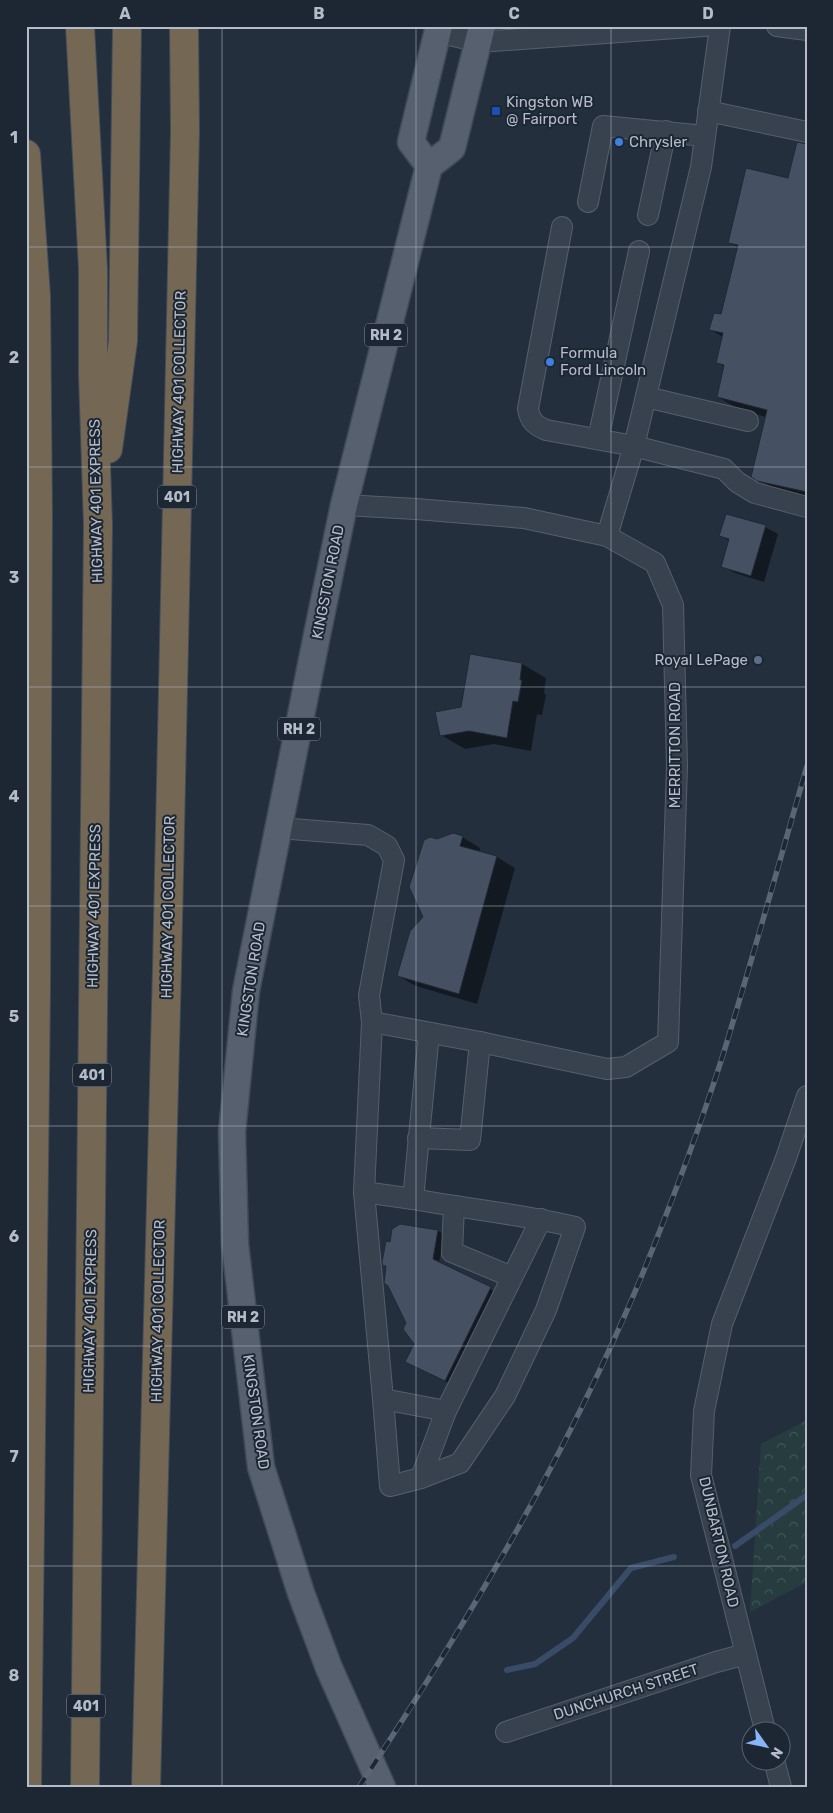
<svg xmlns="http://www.w3.org/2000/svg" width="833" height="1813" font-family="Rubik,sans-serif">
  <style>
    .forest { fill: url(#forest-crowns) }
    .shadow { fill: #0007 }
    .lines { fill: none; stroke-linecap: round; stroke-linejoin: round }
    .stream { stroke: #394c67; stroke-width: 6 }
    .building { fill: #455162; stroke: #1f2835 }
    .minor-casing { stroke: #565f6c; stroke-width: 22 }
    .major-casing { stroke: #414a57; stroke-width: 29 }
    .highway-casing { stroke: #434c59; stroke-width: 30 }
    .minor { stroke: #38414e; stroke-width: 20 }
    .major { stroke: #56606e; stroke-width: 26 }
    .highway { stroke: #746855; stroke-width: 28 }
    .rail-casing { stroke: #5a6575; stroke-width: 5.5 }
    .rail { stroke: #1d2633; stroke-width: 4; stroke-dasharray: 11; stroke-linecap: butt }
    .grid { fill: none; stroke: #b4bcc9; stroke-width: 1; stroke-opacity: 0.55 }
    .transit-dot { fill: #1a4fb4; stroke: #1d2633; stroke-width: 2 }
    .shop-dot { fill: #3f7fe0; stroke: #1d2633; stroke-width: 2 }
    .service-dot { fill: #5c6f8a; stroke: #1d2633; stroke-width: 2 }
    .labels { text-anchor: middle; dominant-baseline: central; stroke-width: 4; stroke-linejoin: round; paint-order: stroke }
    .shield { fill: #1d2633; stroke: #878f9c; stroke-width: 1 }
    .shield-label { font-size: 14px; font-weight: bold; fill: #b4bcc9 }
    .poi-label { font-size: 15px; fill: #b4bcc9; stroke: #1d2633; text-anchor: start }
    .street-label { font-size: 15px; fill: #b4bcc9; stroke: #1d2633 }
    .neatline { fill: none; stroke: #b4bcc9; stroke-width: 2 }
    .grid-label { font-size: 16px; text-anchor: middle; font-weight: bold; fill: #b4bcc9 }
  </style>
  <defs>
    <pattern id="forest-crowns" width="20" height="18" patternUnits="userSpaceOnUse" patternTransform="scale(1.25)"><rect width="20" height="18" fill="#263c3f"/><path d="M2 6a3 3 0 1 1 6 0M12 15a3 3 0 1 1 6 0" fill="none" stroke="#435659"/></pattern>
  </defs>
  <rect width="100%" height="100%" fill="#242f3e"/>
  <!-- forest -->
  <path class="forest" d="M807,1420v162l-57,30 11,-168z"/>
  <!-- shadow -->
  <g class="shadow">
    <path d="M807,149v351l-24,-6 -30,-18 14,-59 -25,-6 -24,-14 7,-30 -8,-4 6,-26 -12,-7 11,-14 17,-68 -10,-6 60,-63z"/>
    <path d="M765,527l13,7 -14,48 -29,-9 -13,-7 8,-25 -9,-5z"/>
    <path d="M522,664l24,14 -2,15 2,2 -4,20 -5,-1 -6,37 -37,-7 -29,5 -24,-14 21,-27z"/>
    <path d="M462,837l18,11 -1,5 18,4 18,11 -38,136 -61,-18 -18,-10 27,-59 12,-77z"/>
    <path d="M401,1225l37,6 6,3 -5,29 57,29 -45,92 -39,-19 3,-21 -28,-78 -3,-1z"/>
  </g>
  <g class="lines">
    <!-- stream -->
    <g class="stream">
      <path d="M735,1546l72,-51"/>
      <path d="M507,1670l28,-6 38,-26 58,-70 43,-11"/>
    </g>
  </g>
  <!-- building -->
  <g class="building">
    <path d="M797,142l10,2v348l-50,-11 -6,-4 16,-67 -50,-13 7,-32 -8,-2 7,-30 -14,-3 5,-17 7,1 17,-69 -10,-2 18,-75 42,10z"/>
    <path d="M726,514l40,11 -15,51 -30,-9 8,-28 -10,-3z"/>
    <path d="M470,654l52,9 -2,17h2l-4,22 -5,-1 -6,37 -38,-7 -29,5 -5,-24 26,-5z"/>
    <path d="M453,833l10,3 -3,10 37,10 -38,138 -62,-18 13,-45 13,-14 -14,-30 15,-47 6,-3 7,2z"/>
    <path d="M400,1224l38,6 -5,29 58,28 -46,94 -40,-19 9,-18 -11,-15 3,-6 -18,-37 -4,-3 2,-17h-3l-1,-4 4,-21 4,1 2,-13z"/>
  </g>
  <g class="lines">
    <defs>
      <g id="minor">
        <path d="M777,26l30,4"/>
        <path d="M437,32l42,10 225,-16"/>
        <path d="M708,111l99,21"/>
        <path d="M588,202l15,-76 102,10"/>
        <path d="M648,215l18,-84"/>
        <path d="M562,227l-34,182c2,12 7,16 18,21l88,16 90,23 13,13 18,11 52,14"/>
        <path d="M646,397l102,24"/>
        <path d="M598,439l41,-188"/>
        <path d="M607,536l27,-90 67,-279 19,-141"/>
        <path d="M279,828l89,7 19,11 7,14 -25,135 3,27 108,20 127,27 19,-2 42,-25 9,-276 -4,-161 -18,-42 -48,-27 -83,-18 -108,-9 -72,-4"/>
        <path d="M372,1022l-8,170 49,7 16,-166"/>
        <path d="M418,1138l52,2 10,-98"/>
        <path d="M364,1192l19,207"/>
        <path d="M413,1199c54,10 108,15 162,28l-29,83 -41,86 -45,67 -39,15 -31,8 -7,-87 63,12"/>
        <path d="M454,1206l-2,46 60,25"/>
        <path d="M421,1478l25,-67 95,-192"/>
        <path d="M765,1730l-64,-255 3,-64 18,-87 64,-166 21,-62"/>
        <path d="M506,1732l210,-70 30,-8"/>
        <path d="M774,1760l7,27"/>
      </g>
      <g id="major">
        <path d="M429,166l-18,-24 28,-116"/>
        <path d="M382,1787l-53,-119 -28,-75 -40,-126 -26,-223 -3,-112 14,-141 72,-361 26,-125 85,-339 23,-18 30,-122"/>
      </g>
      <g id="highway">
        <path d="M80,26l13,243v106l5,150 -13,1262"/>
        <path d="M26,154l10,142 2,218 -2,475 -9,798"/>
        <path d="M108,449l15,-108 4,-315"/>
        <path d="M146,1787l21,-819 18,-837 -1,-105"/>
      </g>
    </defs>
    <!-- minor casing -->
    <use href="#minor" class="minor-casing"/>
    <!-- major casing -->
    <use href="#major" class="major-casing"/>
    <!-- highway casing -->
    <use href="#highway" class="highway-casing"/>
    <!-- minor -->
    <use href="#minor" class="minor"/>
    <!-- major -->
    <use href="#major" class="major"/>
    <!-- highway -->
    <use href="#highway" class="highway"/>
    <defs>
      <path id="rail" d="M359,1787c107,-162 206,-328 281,-507 30,-73 58,-147 82,-222 30,-97 57,-195 85,-292"/>
    </defs>
    <!-- rail casing -->
    <use href="#rail" class="rail-casing"/>
    <!-- rail -->
    <use href="#rail" class="rail"/>
  </g>
  <!-- grid -->
  <path class="grid" d="M222,26v1761M416,26v1761M611,26v1761M26,247h781M26,467h781M26,687h781M26,906h781M26,1126h781M26,1346h781M26,1566h781"/>
  <!-- markers -->
  <rect class="transit-dot" x="491" y="106" width="10" height="10" rx="2.5"/>
  <g class="shop-dot">
    <circle cx="619" cy="142" r="5"/>
    <circle cx="550" cy="362" r="5"/>
  </g>
  <circle class="service-dot" cx="758" cy="660" r="5"/>
  <g class="labels">
    <!-- shield labels -->
    <g class="shield">
      <rect x="365" y="323.5" width="42" height="23" rx="4"/>
      <rect x="158" y="485.5" width="38" height="23" rx="4"/>
      <rect x="278" y="717.5" width="42" height="23" rx="4"/>
      <rect x="73" y="1063.5" width="38" height="23" rx="4"/>
      <rect x="222" y="1305.5" width="42" height="23" rx="4"/>
      <rect x="67" y="1694.5" width="38" height="23" rx="4"/>
    </g>
    <g class="shield-label">
      <text x="386" y="335">RH 2</text>
      <text x="177" y="497">401</text>
      <text x="299" y="729">RH 2</text>
      <text x="92" y="1075">401</text>
      <text x="243" y="1317">RH 2</text>
      <text x="86" y="1706">401</text>
    </g>
    <!-- poi labels -->
    <g class="poi-label">
      <text x="506" y="102">Kingston WB<tspan x="506" dy="17">@ Fairport</tspan></text>
      <text x="629" y="142">Chrysler</text>
      <text x="560" y="353">Formula<tspan x="560" dy="17">Ford Lincoln</tspan></text>
      <text x="748" y="660" text-anchor="end">Royal LePage</text>
    </g>
    <!-- street labels -->
    <g class="street-label">
      <text transform="translate(179 382) rotate(-89)">HIGHWAY 401 COLLECTOR</text>
      <text transform="translate(96 501) rotate(-91)">HIGHWAY 401 EXPRESS</text>
      <text transform="translate(328 582) rotate(-79)">KINGSTON ROAD</text>
      <text transform="translate(675 745) rotate(-90)">MERRITTON ROAD</text>
      <text transform="translate(94 906) rotate(-89)">HIGHWAY 401 EXPRESS</text>
      <text transform="translate(168 907) rotate(-89)">HIGHWAY 401 COLLECTOR</text>
      <text transform="translate(251 979) rotate(-81)">KINGSTON ROAD</text>
      <text transform="translate(90 1311) rotate(-89)">HIGHWAY 401 EXPRESS</text>
      <text transform="translate(158 1311) rotate(-89)">HIGHWAY 401 COLLECTOR</text>
      <text transform="translate(256 1412) rotate(82)">KINGSTON ROAD</text>
      <text transform="translate(719 1542) rotate(77)">DUNBARTON ROAD</text>
      <text transform="translate(626 1692) rotate(-18)">DUNCHURCH STREET</text>
    </g>
  </g>
  <!-- border -->
  <rect width="833" height="1813" fill="none" stroke="#1d2633" stroke-width="55"/>
  <!-- north arrow -->
  <g transform="translate(766 1746) rotate(123)"><circle r="24" fill="#1d2633" stroke="#59626f"/>
  <path d="M0-4L9 19L0 12L-9 19Z" fill="#8ab4f8"/>
  <text y="-8" font-size="14" font-weight="bold" text-anchor="middle" fill="#b4bcc9">N</text>
  </g>
  <rect x="28" y="28" width="778" height="1758" class="neatline"/>
  <g class="grid-label">
    <text x="125" y="19">A</text>
    <text x="319" y="19">B</text>
    <text x="514" y="19">C</text>
    <text x="708" y="19">D</text>
    <text x="14" y="143">1</text>
    <text x="14" y="363">2</text>
    <text x="14" y="583">3</text>
    <text x="14" y="802">4</text>
    <text x="14" y="1022">5</text>
    <text x="14" y="1242">6</text>
    <text x="14" y="1462">7</text>
    <text x="14" y="1681">8</text>
  </g>
</svg>
